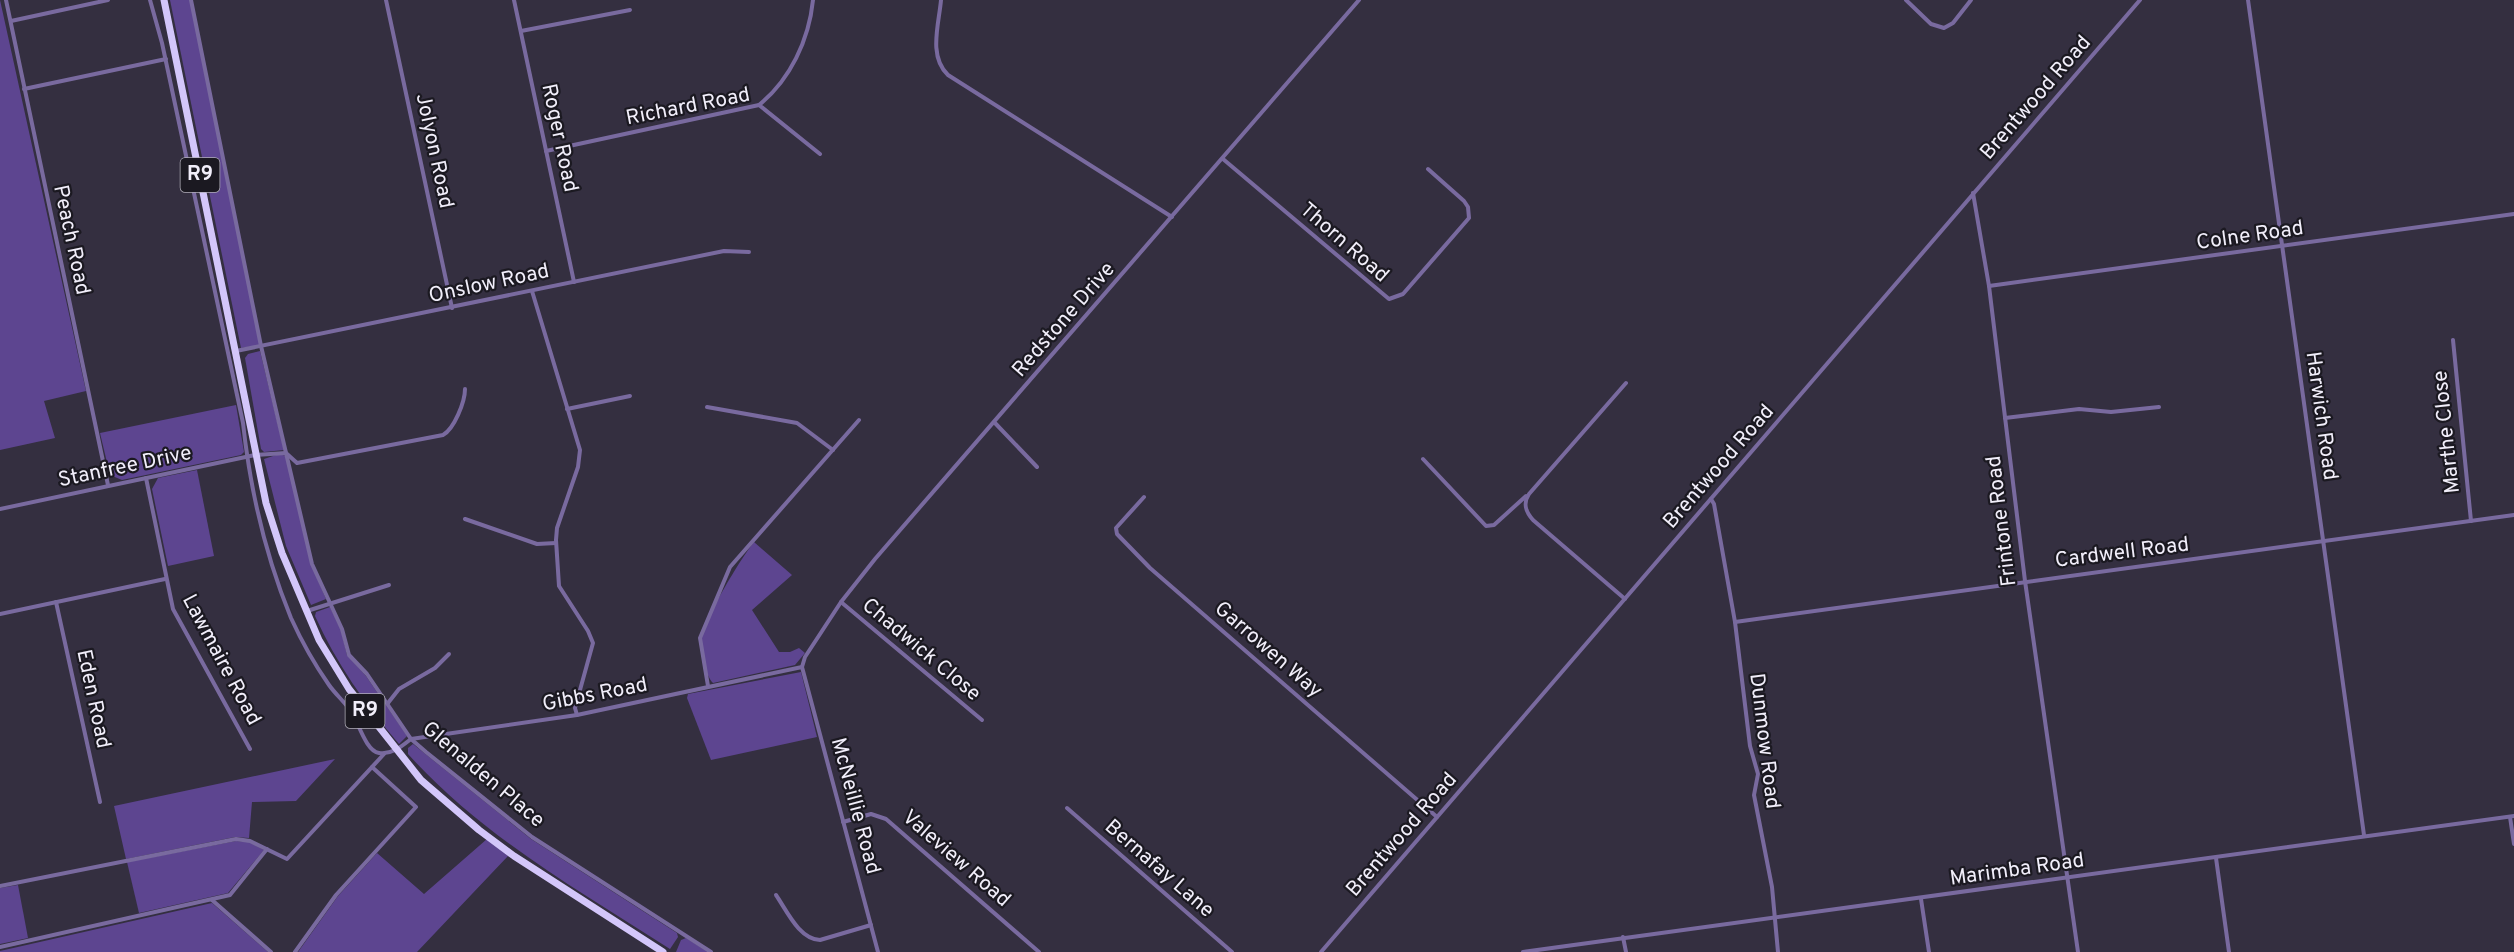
<svg xmlns="http://www.w3.org/2000/svg" width="2514" height="952" font-family="Overpass,sans-serif">
  <style>
    .green { fill: #5d4590 }
    .lines { fill: none; stroke-linecap: round; stroke-linejoin: round }
    .street { stroke: #796a9f; stroke-width: 4 }
    .highway { stroke: #d3c6fa; stroke-width: 7 }
    .labels { text-anchor: middle; dominant-baseline: central; stroke-width: 4.5; stroke-linejoin: round; paint-order: stroke }
    .shield { fill: #1b1921; stroke: #b1aeb9; stroke-width: 1.5 }
    .shield-label { font-size: 20px; font-weight: bold; fill: #f1eefa }
    .street-label { font-size: 21px; fill: #f1eefa; stroke: #1b1921 }
  </style>
  <rect width="100%" height="100%" fill="#342f40"/>
  <!-- green -->
  <g class="green">
    <path d="M0,0l86,391 -42,10 11,37 -55,12z"/>
    <path d="M170,0h20l70,345 -19,3z"/>
    <path d="M260,351l24,99 -20,2 -3,-3 -16,-91 3,-4z"/>
    <path d="M236,405l8,47 -3,3 -119,25 -12,-5 -10,-42z"/>
    <path d="M279,454l7,2 25,108 15,35 -15,6 -25,-59 -22,-87z"/>
    <path d="M197,470l17,86 -46,10 -16,-77 6,-11z"/>
    <path d="M754,542l38,33 -40,35 27,42h11l9,-4 6,5 -10,12 -82,18c-7,-7 -12,-30 -12,-41 1,-20 40,-84 53,-100z"/>
    <path d="M330,607l11,23 6,25 19,21 41,60 -8,8c-34,-40 -63,-81 -84,-128l1,-4z"/>
    <path d="M801,672l16,65 -106,23 -24,-62 1,-4z"/>
    <path d="M413,744l118,95 146,94 1,4 -8,12c-92,-59 -188,-113 -262,-195v-6z"/>
    <path d="M335,759l-39,42 -44,1 -3,36 -14,-1 -109,22 -12,-53z"/>
    <path d="M487,839l21,17 -91,96h-119l40,-56 39,-43 47,41z"/>
    <path d="M236,841l13,1 15,8 -36,43 -89,20 -12,-51z"/>
    <path d="M18,885l10,53 -28,6v-56z"/>
    <path d="M212,903l56,49h-268v-1z"/>
    <path d="M686,938l22,14h-32l5,-12z"/>
  </g>
  <g class="lines">
    <!-- street -->
    <g class="street">
      <path d="M6,0l102,485"/>
      <path d="M150,0l12,43 81,380c7,65 23,134 48,195 10,22 24,47 38,67 7,10 17,18 23,28 7,11 14,38 27,40 13,2 23,-7 32,-14l166,-24 225,-48"/>
      <path d="M191,0l70,346 51,218 30,65 7,26 18,19 44,65 15,13 106,85 179,115"/>
      <path d="M386,0l66,308"/>
      <path d="M514,0l60,282"/>
      <path d="M941,0c-2,24 -13,56 7,75l224,142"/>
      <path d="M1906,0l25,24 13,4 9,-5 18,-23"/>
      <path d="M2248,0l116,835"/>
      <path d="M11,21l97,-21"/>
      <path d="M521,31l109,-21"/>
      <path d="M24,89l142,-30"/>
      <path d="M759,105c31,-25 50,-65 54,-105"/>
      <path d="M546,151l213,-46 61,49"/>
      <path d="M1223,159l166,140 14,-5 66,-76 -1,-11 -4,-6 -36,-32"/>
      <path d="M1973,193l16,93 36,295 53,371"/>
      <path d="M1989,286l525,-72"/>
      <path d="M532,291l48,159 -2,17 -21,61 -1,12 3,46 29,45 5,12 -18,65 2,7"/>
      <path d="M2453,340l18,181"/>
      <path d="M236,351l488,-100 25,1"/>
      <path d="M707,407l90,16 36,27"/>
      <path d="M567,409l63,-13"/>
      <path d="M2005,418l74,-9 32,3 48,-5"/>
      <path d="M995,423l42,44"/>
      <path d="M1423,459l63,67 8,-1 32,-29"/>
      <path d="M146,478l27,131 77,140"/>
      <path d="M1144,497l-28,31 1,6 33,34 287,249"/>
      <path d="M1711,499l3,5 21,118 15,124 8,28 -4,21 18,92 6,65"/>
      <path d="M0,509l255,-54 31,-2 11,10 146,-28c11,-6 22,-33 22,-46"/>
      <path d="M465,519l72,25 19,-1"/>
      <path d="M1625,599l-92,-79c-8,-9 -10,-17 -4,-26l97,-111"/>
      <path d="M56,602l44,200"/>
      <path d="M841,602l141,118"/>
      <path d="M307,611l82,-26"/>
      <path d="M0,614l165,-35"/>
      <path d="M1735,622l779,-107"/>
      <path d="M708,686l-8,-48 30,-71 129,-147"/>
      <path d="M388,703l11,-14 36,-21 14,-14"/>
      <path d="M1067,808l165,144"/>
      <path d="M2510,817l4,27"/>
      <path d="M843,822l28,-8 15,5 153,133"/>
      <path d="M2216,858l13,94"/>
      <path d="M0,886l236,-47 14,2 37,18 97,-105"/>
      <path d="M776,895c11,16 23,44 44,45l51,-15"/>
      <path d="M1921,899l8,53"/>
      <path d="M212,900l59,52"/>
      <path d="M1623,937l3,15"/>
      <path d="M0,947l230,-52 37,-46"/>
      <path d="M295,952l41,-57 80,-88 -44,-40"/>
      <path d="M878,952l-76,-285 3,-10 36,-55 34,-43 484,-559"/>
      <path d="M1321,952l819,-952"/>
      <path d="M1523,952l991,-136"/>
    </g>
    <!-- highway -->
    <path class="highway" d="M164,0l102,503 16,50 37,87 30,49 72,91 58,50 35,26 149,96"/>
  </g>
  <g class="labels">
    <!-- shield labels -->
    <g class="shield">
      <rect x="180.5" y="158" width="39" height="34" rx="4.5"/>
      <rect x="345.5" y="694" width="39" height="34" rx="4.5"/>
    </g>
    <g class="shield-label">
      <text x="200" y="175">R9</text>
      <text x="365" y="711">R9</text>
    </g>
    <!-- street labels -->
    <g class="street-label">
      <text transform="translate(2036 98) rotate(-49)">Brentwood Road</text>
      <text transform="translate(688 107) rotate(-11)">Richard Road</text>
      <text transform="translate(559 138) rotate(78)">Roger Road</text>
      <text transform="translate(434 151) rotate(78)">Jolyon Road</text>
      <text transform="translate(2250 236) rotate(-8)">Colne Road</text>
      <text transform="translate(71 240) rotate(78)">Peach Road</text>
      <text transform="translate(1344 243) rotate(41)">Thorn Road</text>
      <text transform="translate(489 284) rotate(-12)">Onslow Road</text>
      <text transform="translate(1064 320) rotate(-49)">Redstone Drive</text>
      <text transform="translate(2321 416) rotate(82)">Harwich Road</text>
      <text transform="translate(2447 432) rotate(-96)">Marthe Close</text>
      <text transform="translate(125 467) rotate(-12)">Stanfree Drive</text>
      <text transform="translate(1719 467) rotate(-49)">Brentwood Road</text>
      <text transform="translate(2002 521) rotate(-97)">Frintone Road</text>
      <text transform="translate(2122 553) rotate(-7)">Cardwell Road</text>
      <text transform="translate(921 650) rotate(40)">Chadwick Close</text>
      <text transform="translate(1268 650) rotate(41)">Garrowen Way</text>
      <text transform="translate(221 660) rotate(62)">Lawmaire Road</text>
      <text transform="translate(595 695) rotate(-11)">Gibbs Road</text>
      <text transform="translate(93 699) rotate(78)">Eden Road</text>
      <text transform="translate(1764 741) rotate(83)">Dunmow Road</text>
      <text transform="translate(483 775) rotate(40)">Glenalden Place</text>
      <text transform="translate(855 806) rotate(75)">McNeillie Road</text>
      <text transform="translate(1402 835) rotate(-49)">Brentwood Road</text>
      <text transform="translate(956 859) rotate(41)">Valeview Road</text>
      <text transform="translate(1159 869) rotate(41)">Bernafay Lane</text>
      <text transform="translate(2017 870) rotate(-8)">Marimba Road</text>
    </g>
  </g>
</svg>
